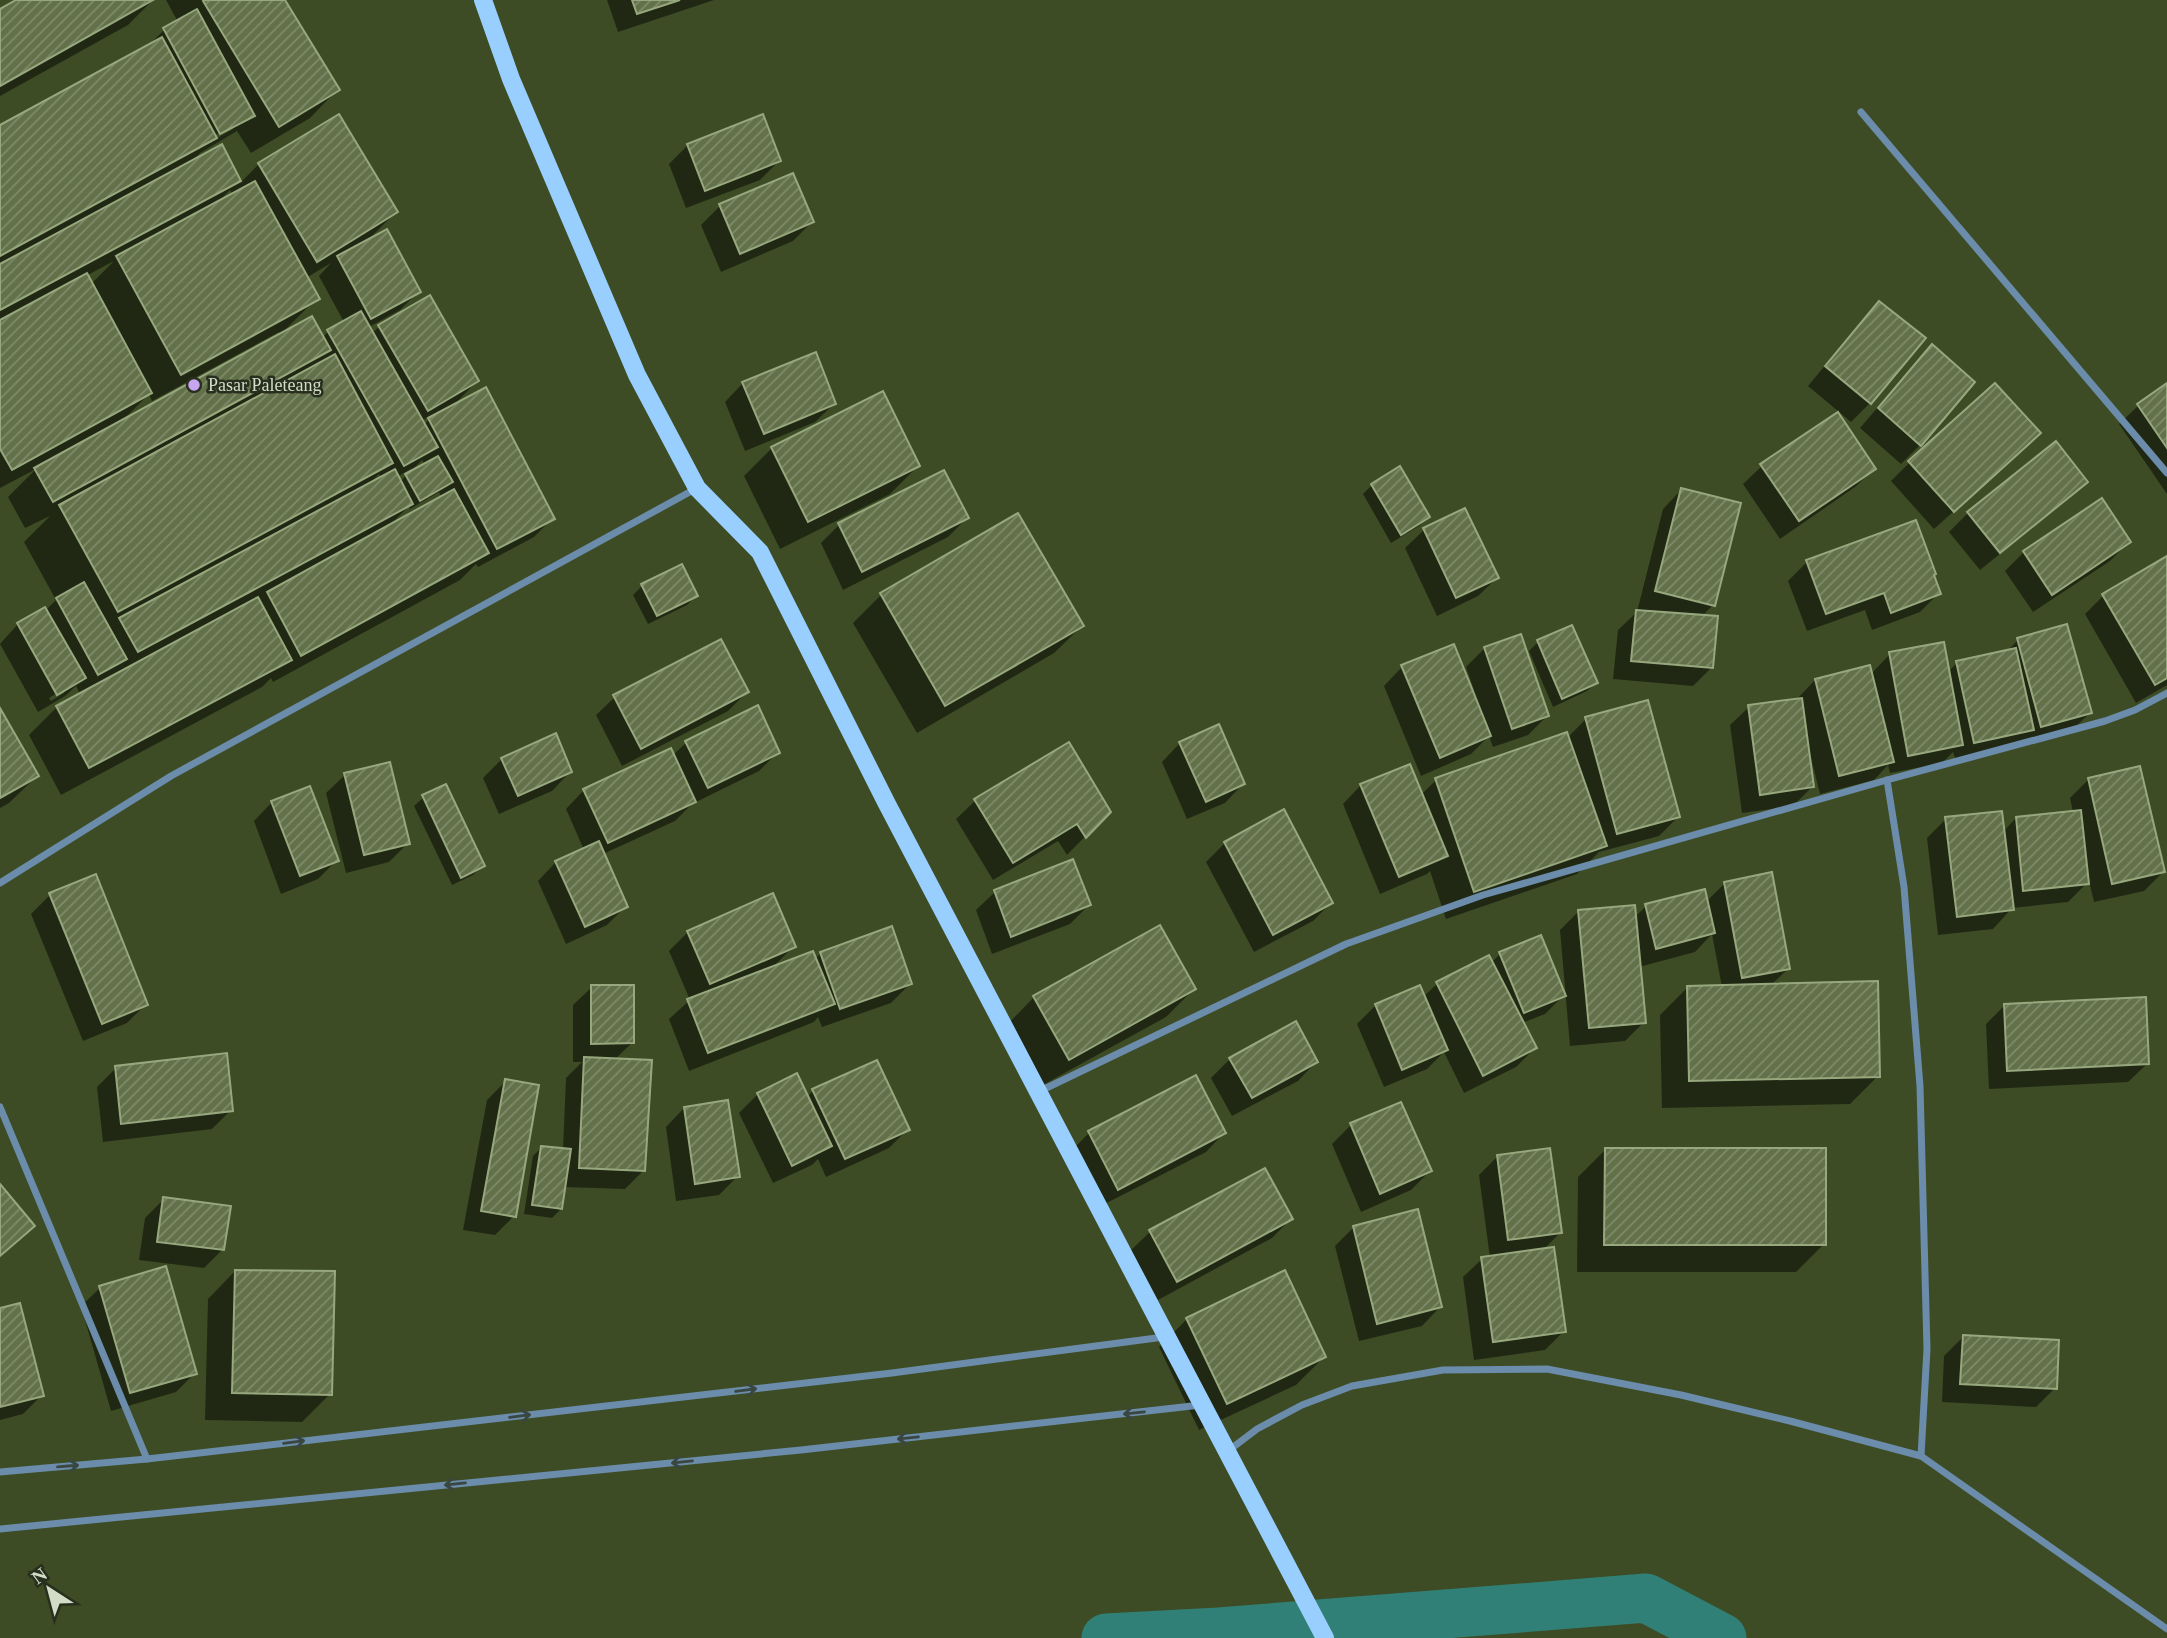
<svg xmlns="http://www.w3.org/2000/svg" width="2167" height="1638" font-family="'Times New Roman',serif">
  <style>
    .shadow { fill: #0007; fill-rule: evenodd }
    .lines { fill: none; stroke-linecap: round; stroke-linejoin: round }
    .canal { stroke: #318077; stroke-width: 49 }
    .building { fill: url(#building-hatch); stroke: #97a87e; stroke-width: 2 }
    .street { stroke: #6b8caa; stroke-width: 7 }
    .primary { stroke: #99cfff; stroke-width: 18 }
    .oneway { stroke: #394641 }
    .poi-dot { fill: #c8a5ef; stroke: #282f1e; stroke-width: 2.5 }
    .labels { text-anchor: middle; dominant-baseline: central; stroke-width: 5; stroke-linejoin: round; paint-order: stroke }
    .poi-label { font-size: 18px; fill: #d2dcc6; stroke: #282f1e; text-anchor: start }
  </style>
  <defs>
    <pattern id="building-hatch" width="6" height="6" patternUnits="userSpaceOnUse" patternTransform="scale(1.75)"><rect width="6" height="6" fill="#627149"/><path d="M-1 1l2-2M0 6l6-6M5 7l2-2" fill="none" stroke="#7f8b6a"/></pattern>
  </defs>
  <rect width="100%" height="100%" fill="#3d4c25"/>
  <!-- shadow -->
  <g class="shadow">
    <path d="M20,0h133l-25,25 -128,71v-85z"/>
    <path d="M166,0h117l54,90 -27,28 -59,35 -14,-22 -37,22 -9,9 30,-16 19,37 19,-19 137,48 -27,27 50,52 -19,19 -31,17 3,6 7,-6 50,-30 48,84 -24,25 100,112 -19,19 -56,30 -2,-3 -16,16 -187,102 -2,-4 -9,9 -201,108 -32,-60 28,-28 23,-13 -4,-8 -11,10 -27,16 -38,-68 18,-20 27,-13 11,-11 -32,-58 26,-26 -25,12 -17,-31 28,-28 -36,19v-361l147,-80 17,-17 14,-8zM233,125v4l-19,11 -2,-3zM230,190l3,5 -15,7zM112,262h1l-22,22 -5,-8zM331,263l-12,13 25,46 -15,9 -7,7 -39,-6 34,-34 -11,-20zM279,332l1,3 -158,86 27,-27 3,7zM431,416v1l-7,8 -3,-4zM422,460l3,5 -14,6zM411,469v1l-11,12 -3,-5zM379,474l3,4 -12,5zM439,492l3,6 -52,27 19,-19 1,3zM64,689v4l-13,8 -2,-3z"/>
    <path d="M607,0h107l-96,32z"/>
    <path d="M688,145l91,16 -19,19 -74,28 -17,-44z"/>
    <path d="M720,206l92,16 -19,19 -72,31 -20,-47z"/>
    <path d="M1879,303l44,36 -53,64 -19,19 -43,-36 53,-64z"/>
    <path d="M1932,347l41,36 -53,62 -19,19 -41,-36 54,-63z"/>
    <path d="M743,383l91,21 -19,18 -70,29 -20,-49z"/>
    <path d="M2167,385v109l-48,-70 19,-18z"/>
    <path d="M882,394l36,72 -28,28 -110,55 -36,-73 28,-28z"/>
    <path d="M2055,443l31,39 -19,18 -87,70 -31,-38 19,-19z"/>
    <path d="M2020,452l-86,77 -43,-48 19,-19z"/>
    <path d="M1762,466l112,3 -19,18 -75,52 -37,-55z"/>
    <path d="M1400,469l28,48 -9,9 -28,17 -28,-49 9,-9z"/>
    <path d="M1681,490l32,115 -12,12 11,50 -19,19 -80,-7 5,-49 19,-18 26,-103z"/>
    <path d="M1018,516l64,110 -28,27 -137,80 -64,-110 28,-28z"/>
    <path d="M967,518l-19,19 -105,53 -22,-47 18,-18z"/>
    <path d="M1424,530l73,48 -19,18 -41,20 -32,-68z"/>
    <path d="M2129,542l-19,19 -77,51 -28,-41 19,-19z"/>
    <path d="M2167,559v126l-31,18 -51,-89 18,-18z"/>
    <path d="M1807,562l125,14 7,17 -19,19 -48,18 -7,-20 -58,21 -19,-50z"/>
    <path d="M642,586l54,10 -9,9 -39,19 -15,-29z"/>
    <path d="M1571,627l25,55 -9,9 -34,16 -24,-56 9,-9z"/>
    <path d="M2018,640l72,73 -19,18 -115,30 -3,-9 -11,11 -52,10 -2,-8 -14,15 -54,14 -10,-40 -2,1 4,32 -19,19 -51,7 -12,-88 19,-18 47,-7 19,-20 56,-6 19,-20 58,18 9,-9 49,-11z"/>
    <path d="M1485,648l62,68 -19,19 -35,12 -4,-11 -18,18 -50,22 -37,-90 18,-19 69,24 3,-1 -8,-23z"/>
    <path d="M747,692l-19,19 -106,55 -26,-51 19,-18z"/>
    <path d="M757,708l21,44 -19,19 -67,33 -17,17 -72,33 23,52 -19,19 -41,19 -28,-63 18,-19 28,-12 -18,-41 18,-19 89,-35 13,-12z"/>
    <path d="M0,712l37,64 -28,27 -9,5z"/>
    <path d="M1586,719l92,98 -19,19 -60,16 -22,22 -131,45 -16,-48 -3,3 -47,20 -37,-90 18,-19 60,10 15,-15 131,-42z"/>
    <path d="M1180,743l63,41 -18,19 -38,16 -25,-57z"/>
    <path d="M502,759l68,13 -18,19 -53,23 -16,-36z"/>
    <path d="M345,775l63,68 -19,19 -43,11 -20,-80z"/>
    <path d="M2089,779l74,93 -19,19 -50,11 -5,-21 -21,21 -56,6 -19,21 -55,6 -11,-97 19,-19 57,13 13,-14 57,-6 -3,-14z"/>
    <path d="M424,797l58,69 -9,9 -21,10 -38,-79z"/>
    <path d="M975,801l134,11 -42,43 -9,-14 -65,39 -37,-61z"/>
    <path d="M272,802l65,58 -19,19 -37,15 -27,-73z"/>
    <path d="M1225,843l106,60 -18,18 -59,31 -48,-90z"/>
    <path d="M1072,862l17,43 -19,19 -78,30 -16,-44 19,-18z"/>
    <path d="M95,877l51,127 -19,19 -44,18 -52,-127 19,-19z"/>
    <path d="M1724,884l65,84 -18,17 107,91 -28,28 -188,4 -2,-93 28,-28h34l-10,-53 -17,18 -56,15 5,55 -19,19 -55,5 -10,-116 19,-19 56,6 11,-11 60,-4z"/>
    <path d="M688,932l105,15 -21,21 43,-9 6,-6 89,31 -19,19 -69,24 -4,-10 -4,5 -125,49 -20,-52 21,-19 -21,-49z"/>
    <path d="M1500,954l64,41 -19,19 -23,9 13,25 -19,19 -52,26 -20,-41 -17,17 -43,18 -27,-63 19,-19 47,-8 14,-13 51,-27 3,6z"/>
    <path d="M592,987l40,56 -18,17 29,111 -18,18 -61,-2 -3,22 -9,9 -28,-4 9,-58 9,-9 21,3 3,-72 16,-16h-9v-57z"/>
    <path d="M1194,989l-28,28 -125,69 -34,-61 27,-28z"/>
    <path d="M2005,1005l142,59 -19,18 -139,7 -3,-65z"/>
    <path d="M1230,1059l86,3 -18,19 -66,35 -21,-38z"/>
    <path d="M116,1068l115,42 -19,19 -109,13 -6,-55z"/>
    <path d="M506,1081l8,135 -19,19 -32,-5 24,-130z"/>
    <path d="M813,1091l95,38 -19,19 -63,29 -8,-18 -6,6 -39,18 -34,-70 19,-19 49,3z"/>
    <path d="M684,1108l54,68 -19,19 -43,6 -10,-74z"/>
    <path d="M1351,1125l79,46 -19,19 -50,22 -29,-68z"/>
    <path d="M1089,1133h135l-18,19 -107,55 -28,-56z"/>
    <path d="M1606,1149l218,95 -28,28h-219l1,-95z"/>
    <path d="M1498,1156l62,77 -17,17 21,81 -19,19 -71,10 -11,-83 19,-18 8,-1 -11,-83z"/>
    <path d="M1264,1170l27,49 -19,19 -114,62 -27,-50 19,-18z"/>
    <path d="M164,1199l59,50 -19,19 -65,-8 6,-42z"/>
    <path d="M1354,1227l86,80 -18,19 -63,15 -24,-95z"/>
    <path d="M235,1271l95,123 -28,28 -97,-2 3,-121z"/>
    <path d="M100,1288l95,85 -19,19 -65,19 -30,-105z"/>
    <path d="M0,1310l42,85 -19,19 -23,6z"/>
    <path d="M1187,1319l137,38 -28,28 -97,45 -40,-83z"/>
    <path d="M1963,1337l92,51 -19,19 -94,-5 2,-46z"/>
  </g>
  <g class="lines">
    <!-- canal -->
    <path class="canal" d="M1106,1638l113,-6 427,-34 76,40"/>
  </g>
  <!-- building -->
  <g class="building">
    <path d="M16,0h137l-153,86v-77z"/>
    <path d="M205,0h80l55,90 -61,37 -76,-126z"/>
    <path d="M632,0h48l-43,14z"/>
    <path d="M197,9l58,107 -35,18 -57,-106z"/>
    <path d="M162,37l55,101 -217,118v-131z"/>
    <path d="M339,114l59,98 -81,50 -59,-99z"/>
    <path d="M763,114l18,47 -76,30 -18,-47z"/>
    <path d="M222,144l19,37 -241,129v-46z"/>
    <path d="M793,173l21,49 -74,32 -21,-50z"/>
    <path d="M255,181l65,118 -139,76 -65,-119z"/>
    <path d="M387,229l34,63 -50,27 -34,-63z"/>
    <path d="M87,273l65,120 -140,77 -12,-21v-129z"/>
    <path d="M430,295l49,86 -51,30 -50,-86z"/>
    <path d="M1879,301l47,37 -55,66 -46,-38z"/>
    <path d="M361,311l77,136 -34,19 -77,-136z"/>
    <path d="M312,316l19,34 -278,152 -19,-34z"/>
    <path d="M1932,344l43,38 -54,64 -43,-38z"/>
    <path d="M816,352l20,52 -72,30 -22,-52z"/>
    <path d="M335,354l58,109 -275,149 -59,-107z"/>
    <path d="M1995,383l46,50 -87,79 -46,-51z"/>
    <path d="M2167,383v65l-30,-44z"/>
    <path d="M486,387l69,132 -58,30 -69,-131z"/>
    <path d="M883,391l37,75 -112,56 -37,-75z"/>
    <path d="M1838,412l38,57 -77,52 -39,-57z"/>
    <path d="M2056,441l32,41 -88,71 -33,-41z"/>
    <path d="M438,456l15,26 -33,19 -15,-27z"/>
    <path d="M1400,466l30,51 -29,18 -30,-51z"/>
    <path d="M395,469l18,35 -275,148 -19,-34z"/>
    <path d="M944,470l25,48 -107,54 -24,-49z"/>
    <path d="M1681,488l60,15 -26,103 -60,-15z"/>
    <path d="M454,489l35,64 -188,103 -34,-64z"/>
    <path d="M2102,498l29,44 -79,53 -29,-44z"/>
    <path d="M1465,508l34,70 -43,20 -33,-70z"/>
    <path d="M1018,513l66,113 -139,80 -65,-113z"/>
    <path d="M1916,520l20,54 -2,1 7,19 -50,19 -7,-20 -58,21 -20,-54z"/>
    <path d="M2167,556v122l-12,7 -53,-91z"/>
    <path d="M682,564l16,32 -41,20 -16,-32z"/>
    <path d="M84,582l43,77 -29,16 -42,-77z"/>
    <path d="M258,597l34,63 -203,108 -33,-62z"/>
    <path d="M45,607l41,71 -29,17 -40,-72z"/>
    <path d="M1636,610l82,6 -5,52 -82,-7z"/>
    <path d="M2067,624l25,89 -51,14 -24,-89z"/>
    <path d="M1572,625l26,58 -36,16 -25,-59z"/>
    <path d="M1521,634l28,82 -37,13 -28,-82z"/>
    <path d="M721,639l28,53 -108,57 -28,-54z"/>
    <path d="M1944,642l19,103 -55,11 -19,-104z"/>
    <path d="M1454,644l37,92 -51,22 -39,-93z"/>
    <path d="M2016,648l18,82 -60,13 -18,-82z"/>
    <path d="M1870,665l24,97 -55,14 -24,-97z"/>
    <path d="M1802,698l12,89 -54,8 -12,-90z"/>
    <path d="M1648,700l32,117 -63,17 -32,-117z"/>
    <path d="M758,705l22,48 -72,35 -23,-47z"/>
    <path d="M0,708l39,68 -39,22z"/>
    <path d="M1219,724l26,60 -39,18 -27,-60z"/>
    <path d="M1567,732l40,114 -133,46 -39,-114z"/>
    <path d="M556,733l16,39 -54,24 -17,-38z"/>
    <path d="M1069,742l42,70 -25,26 -9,-14 -64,39 -39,-64z"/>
    <path d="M671,748l25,54 -88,41 -25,-54z"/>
    <path d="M390,762l20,82 -46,11 -20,-82z"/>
    <path d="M1410,764l38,92 -49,21 -39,-93z"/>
    <path d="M2140,766l25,106 -53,12 -24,-106z"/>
    <path d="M446,784l39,82 -24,12 -39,-83z"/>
    <path d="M310,786l29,75 -39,15 -29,-75z"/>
    <path d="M1284,809l49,94 -60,32 -49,-93z"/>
    <path d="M2081,810l8,74 -66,7 -7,-74z"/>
    <path d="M2002,811l12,99 -57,7 -12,-100z"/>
    <path d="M599,841l29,66 -43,20 -30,-66z"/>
    <path d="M1073,859l18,46 -80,32 -17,-47z"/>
    <path d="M1772,872l18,97 -48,9 -18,-96z"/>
    <path d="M96,874l52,131 -46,19 -53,-131z"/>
    <path d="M1705,889l10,44 -59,16 -11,-45z"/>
    <path d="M773,893l23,54 -86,37 -23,-53z"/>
    <path d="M1635,905l11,118 -57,5 -11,-118z"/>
    <path d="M1160,925l36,64 -127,71 -36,-64z"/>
    <path d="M892,926l20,58 -72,25 -20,-57z"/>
    <path d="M1541,935l25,61 -42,17 -25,-61z"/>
    <path d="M813,951l22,53 -127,49 -21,-54z"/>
    <path d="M1489,955l48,93 -54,28 -47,-94z"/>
    <path d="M1878,981l2,96 -191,4 -2,-95z"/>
    <path d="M591,985h43v58l-43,1z"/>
    <path d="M1420,985l28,65 -46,20 -27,-66z"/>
    <path d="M2146,997l3,67 -142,7 -3,-67z"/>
    <path d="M1296,1021l22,41 -66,36 -23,-40z"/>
    <path d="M227,1053l6,58 -112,13 -6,-58z"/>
    <path d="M584,1057l68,3 -7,111 -66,-3z"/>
    <path d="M877,1060l33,70 -65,29 -33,-70z"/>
    <path d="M797,1073l35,73 -40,20 -35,-73z"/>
    <path d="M1196,1075l30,58 -108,57 -30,-59z"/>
    <path d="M505,1079l34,6 -23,132 -35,-6z"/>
    <path d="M728,1100l12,77 -45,7 -11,-77z"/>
    <path d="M1401,1102l31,69 -52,23 -30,-71z"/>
    <path d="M541,1146l30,3 -9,60 -30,-4z"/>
    <path d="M1550,1148l12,85 -54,7 -11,-85z"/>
    <path d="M1605,1148h221v97h-222z"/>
    <path d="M1265,1168l28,51 -116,63 -28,-52z"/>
    <path d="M0,1184l35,42 -35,30z"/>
    <path d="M163,1197l68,9 -7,44 -67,-8z"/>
    <path d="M1418,1209l24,98 -65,17 -24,-98z"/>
    <path d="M1554,1247l12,85 -73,10 -12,-85z"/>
    <path d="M166,1266l31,108 -67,19 -31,-107z"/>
    <path d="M235,1270l100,1 -3,124 -100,-2z"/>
    <path d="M1285,1270l41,87 -99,47 -41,-86z"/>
    <path d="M20,1303l24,93 -44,11v-99z"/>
    <path d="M1963,1335l96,5 -2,49 -97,-5z"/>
  </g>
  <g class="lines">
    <!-- street -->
    <g class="street">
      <path d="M1861,112l306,361"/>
      <path d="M1887,780l17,107 16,199 7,263 -6,107"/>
      <path d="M0,883l171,-107 526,-288"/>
      <path d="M1038,1092l308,-148 137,-49 404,-115 218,-59 30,-11 32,-17"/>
      <path d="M0,1107l147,352"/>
      <path d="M1228,1451l29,-22 45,-24 50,-19 91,-16 104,-1 134,26 109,26 131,35 246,173"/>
      <path d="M0,1472l147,-13 745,-86 272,-36"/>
      <path d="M0,1529l801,-79 400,-45"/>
    </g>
    <!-- primary -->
    <path class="primary" d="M483,0l28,79 126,296 60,113 63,64 127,252 438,834"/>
  </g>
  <!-- one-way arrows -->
  <defs><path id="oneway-shaft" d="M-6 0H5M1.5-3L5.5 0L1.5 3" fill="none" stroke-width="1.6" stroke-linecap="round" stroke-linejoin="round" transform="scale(1.75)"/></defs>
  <g class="oneway">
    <use href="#oneway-shaft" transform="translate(746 1390) rotate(-7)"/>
    <use href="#oneway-shaft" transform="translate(1134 1413) rotate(174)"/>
    <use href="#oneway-shaft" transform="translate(520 1416) rotate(-7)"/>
    <use href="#oneway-shaft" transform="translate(908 1438) rotate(174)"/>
    <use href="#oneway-shaft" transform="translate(294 1442) rotate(-7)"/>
    <use href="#oneway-shaft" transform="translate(682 1462) rotate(174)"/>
    <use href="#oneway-shaft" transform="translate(68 1466) rotate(-5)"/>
    <use href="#oneway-shaft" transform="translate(455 1484) rotate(174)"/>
  </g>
  <!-- markers -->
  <circle class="poi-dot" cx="194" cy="385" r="7"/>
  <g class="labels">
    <!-- poi labels -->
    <g class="poi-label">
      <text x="208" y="385">Pasar Paleteang</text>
    </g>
  </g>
  <!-- north arrow -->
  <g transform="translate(49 1589) rotate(324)" stroke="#282f1e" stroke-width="5" paint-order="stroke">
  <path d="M0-5L12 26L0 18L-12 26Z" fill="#d2dcc6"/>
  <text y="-10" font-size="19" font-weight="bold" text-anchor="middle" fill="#d2dcc6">N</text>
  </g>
</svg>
